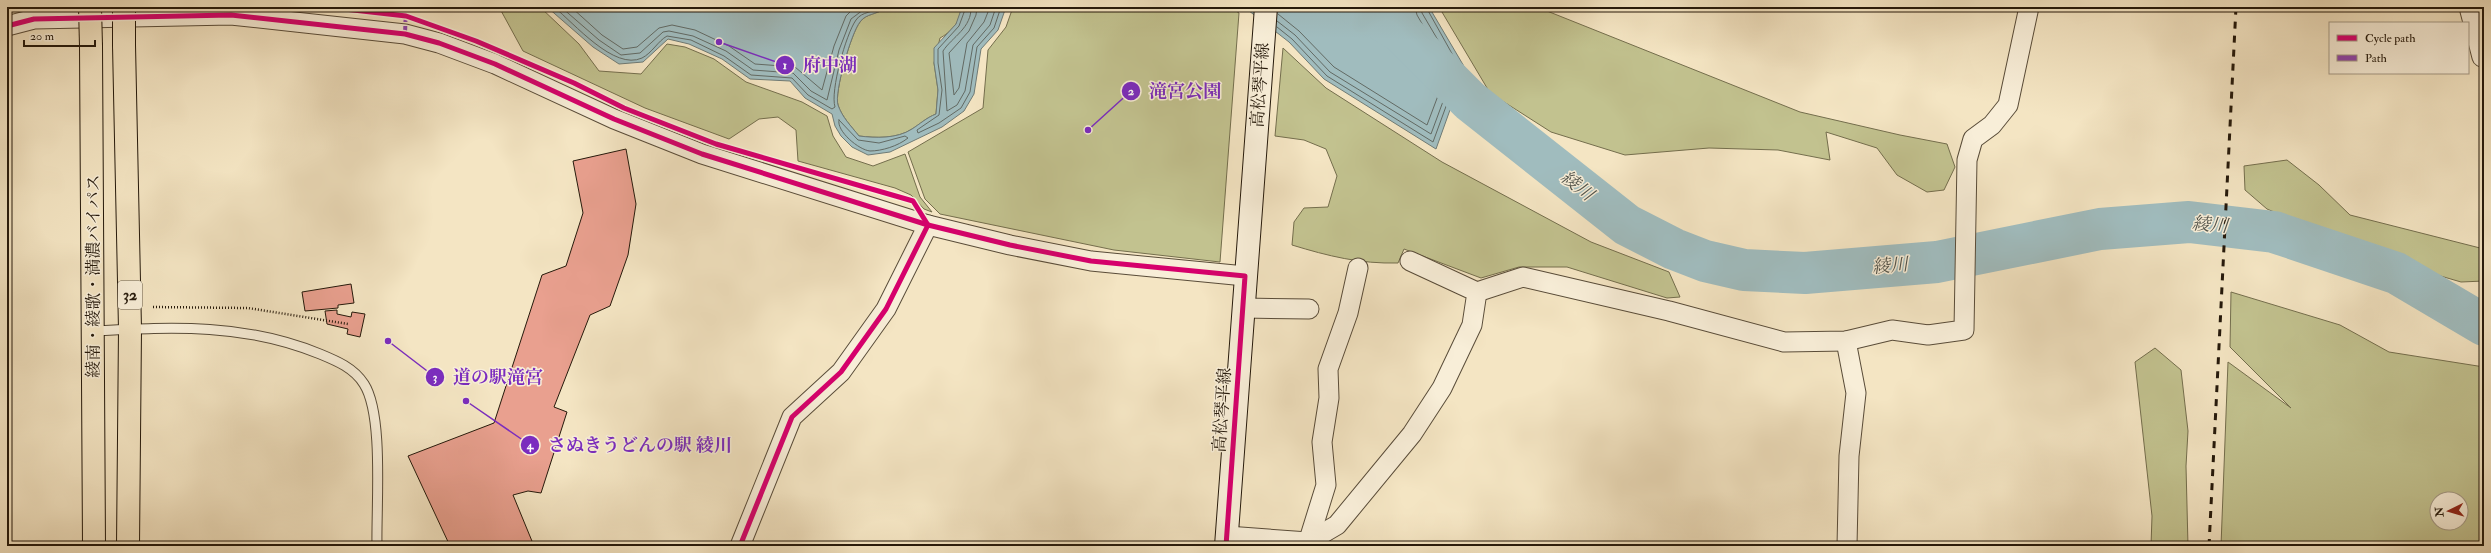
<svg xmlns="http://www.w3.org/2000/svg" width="2491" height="553" font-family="'IM FELL Double Pica','Noto Serif JP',serif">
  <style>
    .green { fill: #c2c28f; stroke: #746e4d; fill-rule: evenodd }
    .water { fill: #a0bcbe; stroke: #6f7b76 }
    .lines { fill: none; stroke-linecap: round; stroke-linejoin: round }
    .shore { stroke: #626a64; stroke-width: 1 }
    .river { stroke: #a0bcbe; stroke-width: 42 }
    .building { fill: #e9a08f; stroke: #25190b }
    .lane-casing { stroke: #594c39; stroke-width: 11 }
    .street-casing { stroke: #594c39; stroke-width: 21 }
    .secondary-casing { stroke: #25190b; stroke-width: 24 }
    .highway-casing { stroke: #25190b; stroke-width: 24 }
    .path { stroke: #25190b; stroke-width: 2.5; stroke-dasharray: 1 2; stroke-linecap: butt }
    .lane { stroke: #f8eed8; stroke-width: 9 }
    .street { stroke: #f8eed8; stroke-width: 19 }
    .secondary { stroke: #f8eed8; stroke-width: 22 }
    .highway { stroke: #f4e5c3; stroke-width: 22 }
    .rail { stroke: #25190b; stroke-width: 3; stroke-dasharray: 7 7; stroke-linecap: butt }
    .highway-bridge-casing { stroke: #25190b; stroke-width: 24; stroke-linecap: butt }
    .highway-bridge { stroke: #f4e5c3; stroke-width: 22 }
    .quiet { stroke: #8e44ad; stroke-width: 4; stroke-dasharray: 8 4; stroke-linecap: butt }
    .cycleway-casing { stroke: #f8eed8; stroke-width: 8 }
    .cycleway { stroke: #d6006c; stroke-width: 5 }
    .labels { text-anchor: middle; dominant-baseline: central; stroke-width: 3; stroke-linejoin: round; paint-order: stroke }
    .shield { fill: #f8eed8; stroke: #645948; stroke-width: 1 }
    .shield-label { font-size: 16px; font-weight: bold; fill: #25190b }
    .street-label { font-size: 17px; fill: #25190b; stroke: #f8eed8 }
    .water-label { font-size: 18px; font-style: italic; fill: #50524a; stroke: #f8eed8 }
    .leader { fill: none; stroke: #7b2cbf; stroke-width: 1.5 }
    .callout-dot { fill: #7b2cbf; stroke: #f8eed8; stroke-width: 1.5 }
    .mark-label { font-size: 12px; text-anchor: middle; font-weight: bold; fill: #fff }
    .callout-label { font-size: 18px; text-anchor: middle; font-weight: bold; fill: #7b2cbf; stroke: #f8eed8; stroke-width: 3; stroke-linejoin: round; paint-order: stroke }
  </style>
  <rect width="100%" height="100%" fill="#f4e5c3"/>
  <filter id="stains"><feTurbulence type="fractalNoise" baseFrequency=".005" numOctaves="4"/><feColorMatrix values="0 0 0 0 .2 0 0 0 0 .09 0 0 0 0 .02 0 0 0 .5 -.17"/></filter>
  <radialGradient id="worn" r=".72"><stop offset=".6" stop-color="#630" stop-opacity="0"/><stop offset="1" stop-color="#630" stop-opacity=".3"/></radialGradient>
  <!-- green -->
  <g class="green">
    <path d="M499,7h41l39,37 20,27 42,3 26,-30 18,3 29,12 32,23 56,20 25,14 6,20 13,21 27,9 32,-12 15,43 12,15 -8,-3 -13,-14 -16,-7 -97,-27 -2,-31 -18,-13 -19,2 -30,20 -84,-31 -122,-57z"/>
    <path d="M886,7h76c1,12 -12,26 -22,31l-6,25 4,27 -2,24c-10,4 -16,10 -24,15 -15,10 -36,9 -53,7 -8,-10 -17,-19 -21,-31 -4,-12 13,-72 22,-83 6,-9 18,-7 26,-15z"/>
    <path d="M1013,7h217l9,6 -19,249 -106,-12 -174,-36 -15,-15 -17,-47 75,-44 5,-58 18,-23z"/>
    <path d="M1439,7h98l263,105 100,23 47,9 8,23 -11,23 -17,2 -30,-17 -20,-27 -51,-16 4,28 -52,-10 -69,-2 -84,7 -74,-23 -61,-39z"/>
    <path d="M1283,48l43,40 116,74 149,80 78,30 11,25 -13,1 -100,-31h-48l-38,11 -77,-29 -6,14c-38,1 -70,-7 -106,-18l2,-23 10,-14 24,-1 9,-31 -11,-27 -22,-9 -29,-4z"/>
    <path d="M2287,160l32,25 31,30 134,34v32l-23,1 -68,-20 -126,-53 -22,-19 -1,-24z"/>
    <path d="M2231,292l109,33 49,27 95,15v179h-263l7,-184 63,46 -61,-61zM2437,499h24v24h-24z"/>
    <path d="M2155,348l26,22 7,61 -2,35 2,80h-37l1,-30 -17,-154z"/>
  </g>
  <!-- water -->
  <g class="water">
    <path d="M547,7h339c-8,8 -20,6 -26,15 -9,11 -26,71 -22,83 4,12 13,21 21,31 16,2 38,3 53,-7 8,-5 14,-11 24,-15l2,-24 -4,-27v-15l22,-24 6,-17h44l-8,23 -17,19 -7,45 -10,17 -22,16 -52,25 -22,3 -16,-8 -11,-11 -6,-10 -3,-12 -27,-16 -15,-17 -40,-2 -28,-20 -33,-15 -21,-5 -25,23 -24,2 -26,-17z"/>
    <path d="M1244,7h185l36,61 -29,81 -112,-70 -35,-37z"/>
  </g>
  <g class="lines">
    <!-- shore -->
    <g class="shore">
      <path d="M554,7c20,16 60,64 88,51 10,-5 16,-17 25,-22l24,4 33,16 27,19 41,3 16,17 24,14 3,-2c-5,-16 11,-73 21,-87 6,-9 18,-7 24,-13"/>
      <path d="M561,7l38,33 22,15 19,-2 23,-21 6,-1 24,5 33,15 27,19 40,3 18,18 16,9 12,-50 12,-31 16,-12"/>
      <path d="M571,7l31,28 21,14 14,-2 22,-19 13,-3 23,5 34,16 26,18 40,3 27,23 12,-44 12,-30 9,-9"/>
      <path d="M966,7l-7,19 -21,23v14l4,27 -3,25 -22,15 1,3 21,-10 22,-15 9,-16 7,-45 17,-19 7,-21"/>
      <path d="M971,7c1,21 -19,30 -28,44l4,60 10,-6 8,-14 8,-46 17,-20 6,-18"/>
      <path d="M977,7l-1,8 -7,16 -20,22 5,42 5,-7 8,-45 17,-21 6,-15"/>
      <path d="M1278,14l21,17 35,36 93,58 21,-56 -31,-54 -2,-8"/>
      <path d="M1277,21l18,14 35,37 101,62 24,-65 -33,-56 -1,-6"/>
      <path d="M1277,27l15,12 35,37 106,66 27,-74 -34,-61"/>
      <path d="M839,120l19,20 21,3 26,-7 3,2c-10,8 -26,13 -38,13 -11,-1 -34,-20 -31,-31z"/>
    </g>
    <!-- river -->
    <path class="river" d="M1359,7l41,24 70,70 157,124 47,24 31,12 39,9 61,3 132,-11 163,-33 89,-7 85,10 122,41 88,52"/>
  </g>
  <!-- building -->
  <g class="building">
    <path d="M626,149l10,55 -8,51 -18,51 -20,9 -36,92 13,5 -26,81 -13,-2 -15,4 21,51h-84l-42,-90 86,-33 48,-148 24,-9 17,-53 -10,-52z"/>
    <path d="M351,284l3,19 -16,2v3l-33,3 -3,-19z"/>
    <path d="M337,310v4l14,3 1,-5 13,2 -5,23 -13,-3 1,-5 -21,-5 -2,-13z"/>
  </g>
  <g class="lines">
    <defs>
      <path id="lane" d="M93,331c80,-4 152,-8 227,23 17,7 34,14 44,30 20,31 12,123 13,162"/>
      <g id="street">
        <path d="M2469,7l13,50"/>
        <path d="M7,26l27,-7 197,-4 174,19 34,9 56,21 119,55 88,35 226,71 82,20 81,16 154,15"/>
        <path d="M1477,292l46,-15 146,34 115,31 62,-1 46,-11 36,5 36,-5 3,-170 6,-21 19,-14 16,-20 21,-98"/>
        <path d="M1243,308l66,1"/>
        <path d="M1846,341l10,52 -7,63 -2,90"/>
        <path d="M1227,536l81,6 29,-17 75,-91 30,-46 30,-63 5,-33 -67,-31"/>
        <path d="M740,546l52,-129 49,-45 45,-63 42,-84"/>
        <path d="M1307,546l19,-61 -4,-43 7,-44 -1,-29 20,-56 10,-45"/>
      </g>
      <path id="secondary" d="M1226,546l40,-539"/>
      <g id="highway">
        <path d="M124,45l6,284 -2,217"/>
        <path d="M91,46l3,500"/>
      </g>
    </defs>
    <!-- lane casing -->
    <use href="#lane" class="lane-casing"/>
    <!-- street casing -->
    <use href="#street" class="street-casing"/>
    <!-- secondary casing -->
    <use href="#secondary" class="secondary-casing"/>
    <!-- highway casing -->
    <use href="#highway" class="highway-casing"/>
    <!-- path -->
    <path class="path" d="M153,307l95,1 100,16"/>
    <!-- lane -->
    <use href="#lane" class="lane"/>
    <!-- street -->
    <use href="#street" class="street"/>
    <!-- secondary -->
    <use href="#secondary" class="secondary"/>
    <!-- highway -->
    <use href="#highway" class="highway"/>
    <!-- rail -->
    <path class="rail" d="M2209,546l27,-539"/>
    <defs>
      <g id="highway-bridge">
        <path d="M90,7l1,39"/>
        <path d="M124,7v38"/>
      </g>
    </defs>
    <!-- highway-bridge casing -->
    <use href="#highway-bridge" class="highway-bridge-casing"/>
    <!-- highway-bridge -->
    <use href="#highway-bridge" class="highway-bridge"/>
    <!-- quiet -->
    <path class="quiet" d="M405,34l1,-27"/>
    <defs>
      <g id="cycleway">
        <path d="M327,7l79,9 70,25 98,42 50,25 92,36 197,57 15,24"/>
        <path d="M7,26l27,-7 197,-4 174,19 34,9 56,21 119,55 88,35 226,71 82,20 81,16 154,15 -19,270"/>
        <path d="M740,546l52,-129 49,-45 45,-63 42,-84"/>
      </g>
    </defs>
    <!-- cycleway casing -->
    <use href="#cycleway" class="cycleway-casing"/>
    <!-- cycleway -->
    <use href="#cycleway" class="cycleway"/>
  </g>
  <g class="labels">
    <!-- shield labels -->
    <rect class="shield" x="118" y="281" width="24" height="28" rx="3"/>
    <g class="shield-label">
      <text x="130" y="295">32</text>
    </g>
    <!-- street labels -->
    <g class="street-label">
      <text transform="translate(1260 85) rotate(-86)">高松琴平線</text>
      <text transform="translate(93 276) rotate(-90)">綾南・綾歌・満濃バイパス</text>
      <text transform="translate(1222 410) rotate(-86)">高松琴平線</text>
    </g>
    <!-- water labels -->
    <g class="water-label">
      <text transform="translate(1577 186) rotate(38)">綾川</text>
      <text transform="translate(2210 225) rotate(5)">綾川</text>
      <text transform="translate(1890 266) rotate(-5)">綾川</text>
    </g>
  </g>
  <!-- callouts -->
  <path class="leader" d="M719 42L785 65M1088 130L1131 91M388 341L435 377M466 401L530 445"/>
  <g class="callout-dot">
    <circle cx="719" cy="42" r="4"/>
    <circle cx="1088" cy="130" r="4"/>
    <circle cx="388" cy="341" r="4"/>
    <circle cx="466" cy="401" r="4"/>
    <circle cx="785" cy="65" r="10"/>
    <circle cx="1131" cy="91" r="10"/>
    <circle cx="435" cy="377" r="10"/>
    <circle cx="530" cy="445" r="10"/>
  </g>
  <g class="mark-label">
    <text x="785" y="69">1</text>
    <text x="1131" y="95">2</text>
    <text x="435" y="381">3</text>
    <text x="530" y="449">4</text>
  </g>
  <g class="callout-label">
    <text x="830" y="71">府中湖</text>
    <text x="1185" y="97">滝宮公園</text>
    <text x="498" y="383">道の駅滝宮</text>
    <text x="640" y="451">さぬきうどんの駅 綾川</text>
  </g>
  <!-- margin -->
  <rect width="2491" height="553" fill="none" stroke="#f4e5c3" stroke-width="24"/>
  <rect x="8" y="8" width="2475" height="537" fill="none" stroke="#25190b" stroke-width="2"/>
  <rect x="12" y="12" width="2467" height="529" fill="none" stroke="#25190b"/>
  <!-- legend -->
  <rect x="2329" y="22" width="140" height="52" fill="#f8eed8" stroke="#a49986"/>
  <rect x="2337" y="35" width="20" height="6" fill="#d6006c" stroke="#a49986"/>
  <text x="2365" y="42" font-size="12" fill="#25190b">Cycle path</text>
  <rect x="2337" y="55" width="20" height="6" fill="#8e44ad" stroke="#a49986"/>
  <text x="2365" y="62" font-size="12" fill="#25190b">Path</text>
  <!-- north arrow -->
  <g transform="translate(2449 511) rotate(265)"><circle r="19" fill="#f8eed8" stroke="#a49986"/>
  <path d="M0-3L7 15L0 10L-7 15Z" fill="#8f2418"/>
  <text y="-6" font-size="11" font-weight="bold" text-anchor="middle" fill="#25190b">N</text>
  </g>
  <!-- scale -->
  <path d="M24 40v6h71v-6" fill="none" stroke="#25190b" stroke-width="2"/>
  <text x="30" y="40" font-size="12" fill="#25190b" stroke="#f8eed8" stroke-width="3" paint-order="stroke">20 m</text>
  <rect width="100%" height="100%" filter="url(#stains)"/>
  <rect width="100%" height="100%" fill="url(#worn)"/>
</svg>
